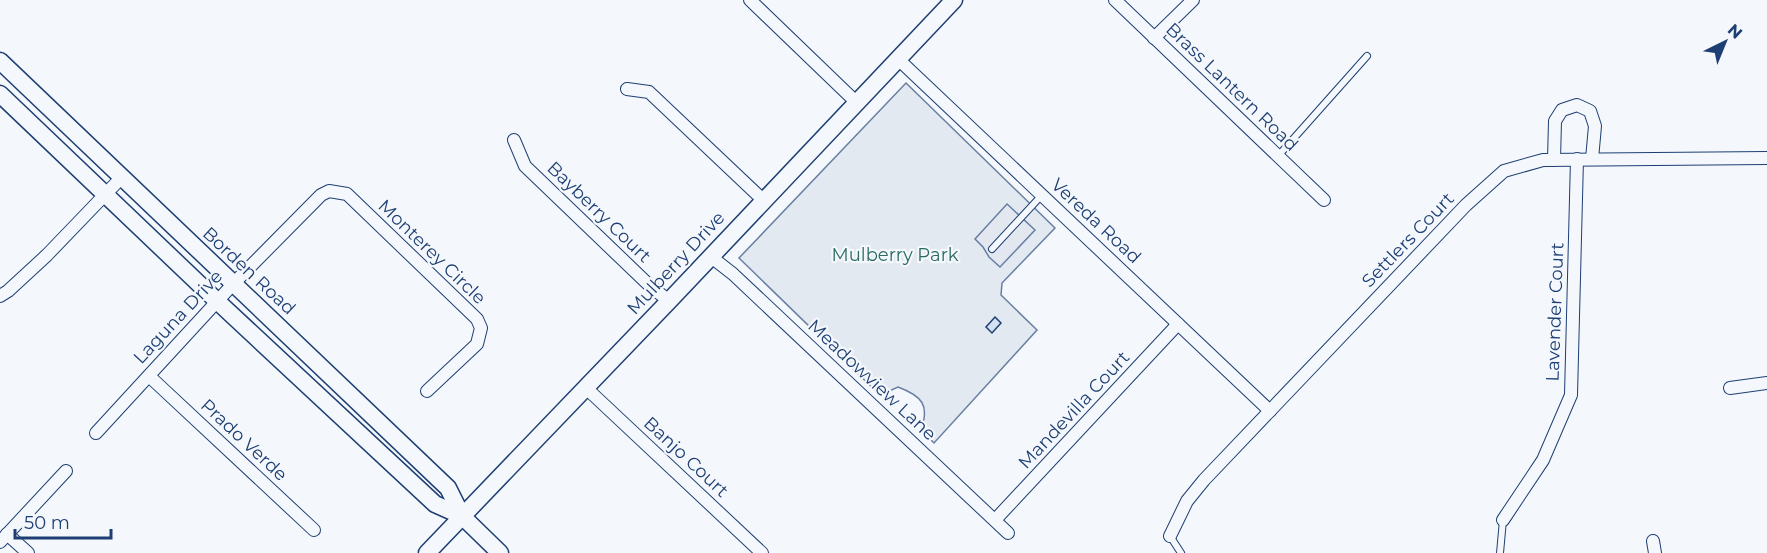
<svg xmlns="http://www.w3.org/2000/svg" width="1767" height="553" font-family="Montserrat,sans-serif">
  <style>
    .green { fill: #e3e9f0; stroke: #687fa3; stroke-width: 1.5 }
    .parking { fill: #e3e8f0; stroke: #687fa3; stroke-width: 1.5 }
    .building { fill: #d5e0f0; stroke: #1d3f73; stroke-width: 1.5 }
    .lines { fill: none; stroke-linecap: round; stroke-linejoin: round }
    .lane-casing { stroke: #1d3f73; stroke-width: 8 }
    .street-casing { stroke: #1d3f73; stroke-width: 14 }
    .secondary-casing { stroke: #1d3f73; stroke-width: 19 }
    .lane { stroke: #f4f7fb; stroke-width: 6 }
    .street { stroke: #f4f7fb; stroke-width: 12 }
    .secondary { stroke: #f4f7fb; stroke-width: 16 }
    .labels { text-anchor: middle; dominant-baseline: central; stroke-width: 4.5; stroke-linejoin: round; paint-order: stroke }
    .street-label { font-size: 18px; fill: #1d3f73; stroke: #f4f7fb }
    .park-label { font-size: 18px; fill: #2c6c60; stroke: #f4f7fb }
  </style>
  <rect width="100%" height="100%" fill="#f4f7fb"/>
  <!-- green -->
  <path class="green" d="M906,83l149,145 -53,55 -1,12 36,35 -103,113 -13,-13c9,-25 1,-34 -23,-43l-18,8 -141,-137z"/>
  <!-- parking -->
  <path class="parking" d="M1007,204l28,26 -35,37 -11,-10 -6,-10 -8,-8z"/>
  <!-- building -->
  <path class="building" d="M995,317l6,6 -9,10 -6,-6z"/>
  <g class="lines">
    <defs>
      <g id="lane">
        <path d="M1278,156l89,-100"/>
        <path d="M992,249l50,-54"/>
        <path d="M1170,536l11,17"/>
        <path d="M1500,553l3,-33"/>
      </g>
      <g id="street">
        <path d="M750,0l106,102"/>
        <path d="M1115,0l209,200"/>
        <path d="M1154,38l39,-38"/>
        <path d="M898,59l372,352"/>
        <path d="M627,89l22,3 114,108"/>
        <path d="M514,140l11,26 124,119 20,16"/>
        <path d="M1554,160l1,-39 7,-11 15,-5 13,6 5,15 -3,33"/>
        <path d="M710,256l23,18 275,259"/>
        <path d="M0,296l8,-5 39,-36 75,-78"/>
        <path d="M149,376l165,154"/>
        <path d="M585,387l177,166"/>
        <path d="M1730,388l37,-5"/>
        <path d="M96,433l138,-150 87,-88 8,-4 18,3 130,125 4,9 -4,16 -50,47"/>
        <path d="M995,520l183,-196"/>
        <path d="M1503,520l40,-60 28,-65 6,-236"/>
        <path d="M7,534l21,19"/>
        <path d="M1170,536l17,-35 17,-21 262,-275 38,-34 39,-11 224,-2"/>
        <path d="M1653,541l2,12"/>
        <path d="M0,542l66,-71"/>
      </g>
      <g id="secondary">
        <path d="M0,61l448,427 14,28 38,37"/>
        <path d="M0,94l217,207 218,203 27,12"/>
        <path d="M427,553l242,-252 285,-301"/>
      </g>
    </defs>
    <!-- lane casing -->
    <use href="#lane" class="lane-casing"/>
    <!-- street casing -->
    <use href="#street" class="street-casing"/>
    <!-- secondary casing -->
    <use href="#secondary" class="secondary-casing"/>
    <!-- lane -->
    <use href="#lane" class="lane"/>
    <!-- street -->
    <use href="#street" class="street"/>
    <!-- secondary -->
    <use href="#secondary" class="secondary"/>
  </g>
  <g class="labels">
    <!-- street labels -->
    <g class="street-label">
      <text transform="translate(1232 87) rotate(44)">Brass Lantern Road</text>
      <text transform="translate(599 212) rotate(44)">Bayberry Court</text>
      <text transform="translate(1096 221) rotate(43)">Vereda Road</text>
      <text transform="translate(1408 240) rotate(-46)">Settlers Court</text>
      <text transform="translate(432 252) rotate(44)">Monterey Circle</text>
      <text transform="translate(676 263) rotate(-47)">Mulberry Drive</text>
      <text transform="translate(249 271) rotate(43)">Borden Road</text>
      <text transform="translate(1555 312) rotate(-88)">Lavender Court</text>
      <text transform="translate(178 317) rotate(-47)">Laguna Drive</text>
      <text transform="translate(872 380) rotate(43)">Meadowview Lane</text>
      <text transform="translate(1074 410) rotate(-47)">Mandevilla Court</text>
      <text transform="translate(244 440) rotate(43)">Prado Verde</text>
      <text transform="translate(686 457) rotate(43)">Banjo Court</text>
    </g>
    <!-- park labels -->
    <g class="park-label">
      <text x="895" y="255">Mulberry Park</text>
    </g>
  </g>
  <!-- north arrow -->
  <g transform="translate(1725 42) rotate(43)" stroke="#f4f7fb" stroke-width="4.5" paint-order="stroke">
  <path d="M0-4.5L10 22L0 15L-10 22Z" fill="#1d3f73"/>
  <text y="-9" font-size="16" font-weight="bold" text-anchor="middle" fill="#1d3f73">N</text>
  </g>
  <!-- scale -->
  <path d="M15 529v9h96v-9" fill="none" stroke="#1d3f73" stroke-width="3"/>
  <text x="24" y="529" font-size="18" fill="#1d3f73" stroke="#f4f7fb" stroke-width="4.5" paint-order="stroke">50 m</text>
</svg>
